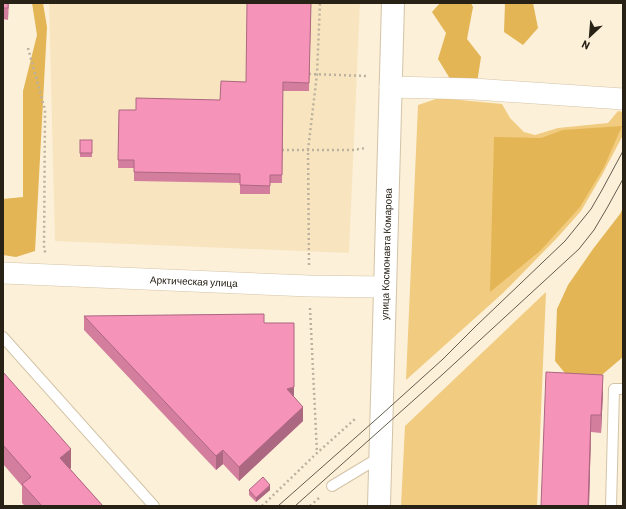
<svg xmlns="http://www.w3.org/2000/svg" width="626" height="509" font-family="Barlow,sans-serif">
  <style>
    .built { fill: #f8e5c0 }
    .green { fill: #f1cb7f }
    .forest { fill: #e3b554 }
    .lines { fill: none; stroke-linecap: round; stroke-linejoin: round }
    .service-casing { stroke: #d3c4a7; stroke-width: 12 }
    .minor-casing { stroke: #d3c4a7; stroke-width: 22 }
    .tertiary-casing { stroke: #d3c4a7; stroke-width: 24 }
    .path { stroke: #bbb19d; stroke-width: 2.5; stroke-dasharray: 2 3; stroke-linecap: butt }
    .service { stroke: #fff; stroke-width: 10 }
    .minor { stroke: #fff; stroke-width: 21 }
    .tertiary { stroke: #fff; stroke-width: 22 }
    .tram { stroke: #645c4e; stroke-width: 1 }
    .wall { fill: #d47e9e }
    .shaded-wall { fill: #ac6781 }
    .building { fill: #f693b8; stroke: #ac6781 }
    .labels { text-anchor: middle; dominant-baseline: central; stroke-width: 3.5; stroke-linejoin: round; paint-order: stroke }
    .street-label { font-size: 10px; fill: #272116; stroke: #fcf0d9 }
  </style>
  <rect width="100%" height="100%" fill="#fcf0d9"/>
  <!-- built -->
  <path class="built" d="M49,3h311l-11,250 -294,-12z"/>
  <!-- green -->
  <g class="green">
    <path d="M439,98l63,6 8,14 14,14 11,3 23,-7 50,-5 10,-12 5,1v23l-21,40 -21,36 -24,27 -54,55 -97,87 12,-275z"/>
    <path d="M546,292l-9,214h-136l4,-80z"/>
  </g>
  <!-- forest -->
  <g class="forest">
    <path d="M32,3h11l4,24 -12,224 -19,6 -13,-2v-56l20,-2v-106l14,-56z"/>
    <path d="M440,3h31l2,4 -6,32 14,18 -4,26 -25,-1 -14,-23 8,-26 -14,-21z"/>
    <path d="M505,3h28l5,25 -15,17 -19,-13z"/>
    <path d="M622,126l-18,41 -24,40 -40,44 -50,41 4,-155 47,1 22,-8z"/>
    <path d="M623,208v149l-26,22 -28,-1 -14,-17 2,-52 11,-24 25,-36 27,-35z"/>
  </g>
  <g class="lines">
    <defs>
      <g id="service">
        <path d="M3,337l151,169"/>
        <path d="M332,486l48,-29"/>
        <path d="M611,506l3,-117h9"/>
      </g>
      <g id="minor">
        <path d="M390,87l84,2 149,10"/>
        <path id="s1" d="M3,273l306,13 76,1"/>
      </g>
      <g id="tertiary">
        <path id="s2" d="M379,506l14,-503"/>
      </g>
    </defs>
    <!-- service casing -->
    <use href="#service" class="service-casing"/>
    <!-- minor casing -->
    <use href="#minor" class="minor-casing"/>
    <!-- tertiary casing -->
    <use href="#tertiary" class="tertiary-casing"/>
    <!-- path -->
    <g class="path">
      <path d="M28,48l17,62 -1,140 2,3"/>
      <path d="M309,74l58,2"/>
      <path d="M282,150h71l13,-2"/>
      <path d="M309,265l-1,-115 9,-76 3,-71"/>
      <path d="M310,308l7,145"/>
      <path d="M262,506l55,-53 38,-34"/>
      <path d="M310,506l10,-9"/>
    </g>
    <!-- service -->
    <use href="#service" class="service"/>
    <!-- minor -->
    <use href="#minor" class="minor"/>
    <!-- tertiary -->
    <use href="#tertiary" class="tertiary"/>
    <!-- tram -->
    <g class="tram">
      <path d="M278,506l103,-91 62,-56 33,-33 89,-85 26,-32 11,-19 21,-39"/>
      <path d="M295,506l148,-132 136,-125 15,-19 13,-22 16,-29"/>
    </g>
  </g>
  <!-- wall -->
  <g class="wall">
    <path d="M3,3h6l-1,17 -5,-1z"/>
    <path d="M311,3l-2,88h-26l-1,92h-12v11h-30v-11l-106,-2v-13h-16l1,-58h17l84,-10 26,-18z"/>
    <rect x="80" y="140" width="12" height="17"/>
    <path d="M84,316l180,7 30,74 9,24 -64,60 -16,-17 -7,6 -132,-140z"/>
    <path d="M3,372l68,96 -1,1 33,37h-78l-3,-3v-17l-19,-22z"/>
    <path d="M603,392l-2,41 -10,-1 -2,74h-48z"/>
    <path d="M249,490h21l-14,12 -7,-7z"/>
  </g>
  <!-- shaded-wall -->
  <g class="shaded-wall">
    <path d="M603,375v17l-2,41v-18z"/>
    <path d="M294,387v14l-7,-12z"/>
    <path d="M303,407v14l-64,60v-14z"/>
    <path d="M591,415v17l-2,74h-1z"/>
    <path d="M71,449v19l-11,9v-19z"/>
    <path d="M223,450v14l-7,6v-14z"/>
    <path d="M270,485v5l-14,12v-4z"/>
  </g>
  <!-- building -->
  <g class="building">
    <rect x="3" y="3" width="5" height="5"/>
    <path d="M247,3h64l-2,80 -26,-1 -1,93h-12v11l-30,-1v-11l-106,-2v-12h-16l1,-50h17v-12l84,2 1,-19 25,1z"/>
    <rect x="80" y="140" width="12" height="13"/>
    <path d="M264,314v9h30v64l-7,2 16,18 -64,60 -16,-17 -7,6 -132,-140z"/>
    <path d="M3,372l68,77 -11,9 43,48h-61l-20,-22 9,-7 -28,-32z"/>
    <path d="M546,372l57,3 -2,40h-10l-3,91h-47z"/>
    <path d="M263,477l7,8 -14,13 -7,-8z"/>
  </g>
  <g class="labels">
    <!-- street labels -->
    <g class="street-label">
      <text stroke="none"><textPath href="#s2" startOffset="252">улица Космонавта Комарова</textPath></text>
      <text stroke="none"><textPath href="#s1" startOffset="191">Арктическая улица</textPath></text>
    </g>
  </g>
  <!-- border -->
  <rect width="626" height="509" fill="none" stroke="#272116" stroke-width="8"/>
  <!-- north arrow -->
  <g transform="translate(590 36) rotate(206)" stroke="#fcf0d9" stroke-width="3" paint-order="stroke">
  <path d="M0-3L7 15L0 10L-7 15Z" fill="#272116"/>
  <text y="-6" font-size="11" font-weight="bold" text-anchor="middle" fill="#272116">N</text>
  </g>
</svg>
